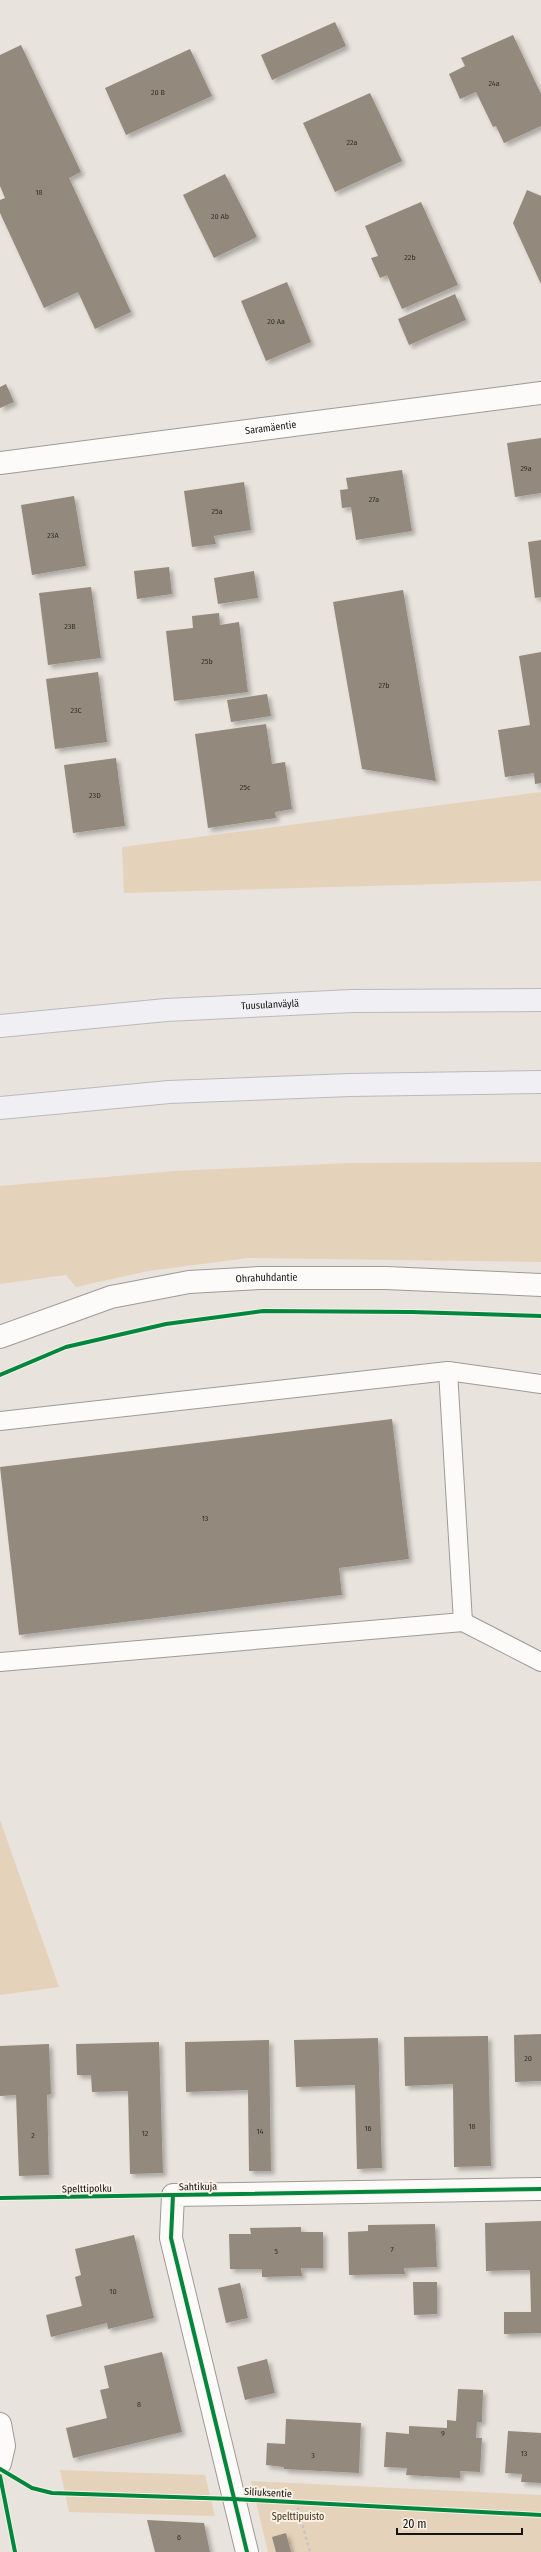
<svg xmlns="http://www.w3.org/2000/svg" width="541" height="2552" font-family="'Fira Sans Condensed',sans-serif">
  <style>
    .green { fill: #e5d2ba }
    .building { fill: #938a7d; filter: url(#shadow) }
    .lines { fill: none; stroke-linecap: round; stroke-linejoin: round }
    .lane-casing { stroke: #9e9a96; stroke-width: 20 }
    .street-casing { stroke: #9e9a96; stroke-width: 24 }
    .highway-casing { stroke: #bbb9bb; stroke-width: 24 }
    .path { stroke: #c6c5c3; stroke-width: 2.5; stroke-dasharray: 3 3; stroke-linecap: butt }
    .lane { stroke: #fcfbfa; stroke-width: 18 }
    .street { stroke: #fcfbfa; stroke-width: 22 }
    .highway { stroke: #f0f0f4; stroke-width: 22 }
    .cycleway-casing { stroke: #f9f1e7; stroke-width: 6 }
    .cycleway { stroke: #00873e; stroke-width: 4 }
    .labels { text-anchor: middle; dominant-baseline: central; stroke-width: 4; stroke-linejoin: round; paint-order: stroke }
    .number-label { font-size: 8px; fill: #34312a }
    .street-label { font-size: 10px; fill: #15130f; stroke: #f9f1e7 }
    .park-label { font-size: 10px; fill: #443012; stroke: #f9f1e7 }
  </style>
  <defs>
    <filter id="shadow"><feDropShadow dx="3.5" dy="3.5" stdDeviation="2" flood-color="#0004"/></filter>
  </defs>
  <rect width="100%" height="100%" fill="#e8e3dd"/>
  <!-- green -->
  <g class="green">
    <path d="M541,792v89l-417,12 -2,-46z"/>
    <path d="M541,1162v100l-293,-4 -100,13 -72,16 -10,-12 -66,9v-98l175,-15 175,-8z"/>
    <path d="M0,1820l59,167 -59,8z"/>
    <path d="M60,2470l145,5 10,41 -146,-4z"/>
    <path d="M251,2481l290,14v57h-273z"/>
  </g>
  <!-- building -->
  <g class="building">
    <path d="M335,22l11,24 -74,34 -11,-25z"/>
    <path d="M513,35l28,59v32l-37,17 -8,-17 -3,1 -17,-35 -16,7 -11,-25 16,-8 -4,-8z"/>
    <path d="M21,45l60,127 -12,6 62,134 -36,17 -17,-37 -34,16 -44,-95v-13l5,-2 -5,-12v-131z"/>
    <path d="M190,49l22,47 -86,39 -21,-47z"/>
    <path d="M370,93l32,68 -67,31 -32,-69z"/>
    <path d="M225,174l32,63 -43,21 -31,-63z"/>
    <path d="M527,190l14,6v88l-28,-61z"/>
    <path d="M421,202l37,83 -56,24 -15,-34 -7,3 -9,-20 7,-2 -13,-30z"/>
    <path d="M287,282l24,60 -45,19 -25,-60z"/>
    <path d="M455,294l11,26 -57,25 -11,-26z"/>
    <path d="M6,384l8,18 -14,6v-21z"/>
    <path d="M541,438v55l-26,4 -8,-54z"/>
    <path d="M402,470l10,61 -56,9 -5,-33 -9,1 -2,-18 8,-1 -2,-11z"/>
    <path d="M244,482l7,48 -37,6 2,8 -24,3 -8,-56z"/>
    <path d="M74,496l12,70 -54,9 -11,-70z"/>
    <path d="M541,540v57l-6,1 -7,-56z"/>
    <path d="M169,567l3,27 -35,5 -3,-28z"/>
    <path d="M254,571l4,27 -40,6 -4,-26z"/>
    <path d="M91,587l10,71 -53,7 -9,-72z"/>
    <path d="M403,590l33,191 -74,-12 -29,-167z"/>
    <path d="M219,613l1,12 19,-3 9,70 -74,9 -8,-70 27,-3 -1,-12z"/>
    <path d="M541,652v131l-6,1 -1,-11 -29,4 -7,-47 32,-5 -11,-69z"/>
    <path d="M98,672l9,70 -52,7 -9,-70z"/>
    <path d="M267,694l4,22 -40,6 -4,-22z"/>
    <path d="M266,724l6,40 13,-2 7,47 -17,3 1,6 -68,10 -13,-94z"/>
    <path d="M116,758l9,68 -52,7 -9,-68z"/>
    <path d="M392,1419l17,140 -70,9 3,27 -323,40 -19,-168z"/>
    <path d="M541,2034v47l-26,1 -1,-47z"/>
    <path d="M488,2036l3,130 -37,1 -1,-83 -48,2 -1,-49z"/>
    <path d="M378,2038l4,130 -25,1 -2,-84 -59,2 -2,-47z"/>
    <path d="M269,2040l2,131h-22l-1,-81 -62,2 -1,-50z"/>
    <path d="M159,2042l4,131 -33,1 -2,-83 -36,1 -1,-17h-14l-1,-31z"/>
    <path d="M49,2044l2,50 -4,1 2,80 -30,1 -3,-81 -16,1v-50z"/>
    <path d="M541,2221v112l-37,1v-22h27l-1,-42 -44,1 -1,-48z"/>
    <path d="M435,2224l2,43 -33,1 1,6 -56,1 -1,-43 20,-1v-6z"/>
    <path d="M301,2227v5h22v36h-22l1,8 -40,1v-8h-32l-1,-35h22l-1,-6z"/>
    <path d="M134,2235l20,83 -46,11 -1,-6 -56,14 -5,-22 36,-9 -7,-29 6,-2 -6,-26z"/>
    <path d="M413,2282h24v32l-23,1z"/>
    <path d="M240,2283l8,35 -22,5 -8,-35z"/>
    <path d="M162,2352l20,80 -109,26 -7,-30 41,-10 -7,-28 9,-2 -5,-22z"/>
    <path d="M267,2359l8,34 -30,7 -8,-33z"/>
    <path d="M458,2389l25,1 -1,32h-5l-1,16h6l-2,34 -20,-1v7l-54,-3 1,-7 -23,-1 2,-35 23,2v-8l38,2v-8l9,1z"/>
    <path d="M286,2419l75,4 -2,50 -75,-4v-2l-18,-2 1,-22 18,1z"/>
    <path d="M508,2431l33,2v50l-20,-1 1,-8 -17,-1z"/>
    <path d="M147,2520l57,3 6,29h-55z"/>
    <path d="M286,2533l5,19h-15l-4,-15z"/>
  </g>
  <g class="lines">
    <defs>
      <g id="lane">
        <path d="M448,1371l15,251"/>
        <path d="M0,1421l448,-50 93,13"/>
        <path d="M0,1662l463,-40 78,40"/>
      </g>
      <g id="street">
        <path id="s1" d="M0,463l541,-70"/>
        <path id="s2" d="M0,1337l111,-40 78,-15 70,-4h127l155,7"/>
        <path d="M0,2424l4,22 -4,17"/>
        <path d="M247,2552l-76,-314 2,-43 368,-6"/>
      </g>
      <g id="highway">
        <path id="s3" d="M0,1026l166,-16 186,-9 189,-1"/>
        <path d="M0,1108l169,-16 181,-7 191,-3"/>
      </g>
    </defs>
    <!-- lane casing -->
    <use href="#lane" class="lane-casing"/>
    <!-- street casing -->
    <use href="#street" class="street-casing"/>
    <!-- highway casing -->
    <use href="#highway" class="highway-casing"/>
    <!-- path -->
    <path class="path" d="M296,2502l14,50"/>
    <!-- lane -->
    <use href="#lane" class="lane"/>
    <!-- street -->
    <use href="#street" class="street"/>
    <!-- highway -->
    <use href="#highway" class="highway"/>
    <defs>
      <g id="cycleway">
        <path d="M0,1375l66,-28 100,-23 97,-13 149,1 129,4"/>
        <path d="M0,2198l173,-3"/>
        <path d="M0,2469l32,19 20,5 182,6 307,16"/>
        <path d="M0,2476l15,76"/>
        <path d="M247,2552l-76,-314 2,-43 368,-6"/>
      </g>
    </defs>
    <!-- cycleway casing -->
    <use href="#cycleway" class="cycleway-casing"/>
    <!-- cycleway -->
    <use href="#cycleway" class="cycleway"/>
  </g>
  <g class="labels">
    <!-- number labels -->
    <g class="number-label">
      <text x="494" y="83">24a</text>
      <text x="158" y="92">20 B</text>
      <text x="352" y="142">22a</text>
      <text x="39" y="192">18</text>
      <text x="220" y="216">20 Ab</text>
      <text x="410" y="257">22b</text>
      <text x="276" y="321">20 Aa</text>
      <text x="526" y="468">29a</text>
      <text x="374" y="499">27a</text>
      <text x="217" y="511">25a</text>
      <text x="53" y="535">23A</text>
      <text x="70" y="626">23B</text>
      <text x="207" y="661">25b</text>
      <text x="384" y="685">27b</text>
      <text x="76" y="710">23C</text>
      <text x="245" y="787">25c</text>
      <text x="95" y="795">23D</text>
      <text x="205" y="1518">13</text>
      <text x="528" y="2058">20</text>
      <text x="472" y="2126">18</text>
      <text x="368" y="2128">16</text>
      <text x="260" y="2131">14</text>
      <text x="145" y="2133">12</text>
      <text x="33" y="2135">2</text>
      <text x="392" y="2249">7</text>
      <text x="276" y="2251">5</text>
      <text x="113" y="2291">10</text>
      <text x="139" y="2404">8</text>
      <text x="443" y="2433">9</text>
      <text x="524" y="2453">13</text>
      <text x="313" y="2455">3</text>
      <text x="179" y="2537">6</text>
    </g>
    <!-- street labels -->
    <g class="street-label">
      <text stroke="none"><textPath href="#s1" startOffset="273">Saramäentie</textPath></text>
      <text stroke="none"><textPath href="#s3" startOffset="271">Tuusulanväylä</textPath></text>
      <text stroke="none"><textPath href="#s2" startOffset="275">Ohrahuhdantie</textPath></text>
      <text transform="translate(198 2187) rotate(-1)">Sahtikuja</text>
      <text transform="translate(87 2189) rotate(-1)">Spelttipolku</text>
      <text transform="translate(268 2493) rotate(3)">Siliuksentie</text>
    </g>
    <!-- park labels -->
    <g class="park-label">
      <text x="298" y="2517">Spelttipuisto</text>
    </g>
  </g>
  <!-- scale -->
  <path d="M397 2528v6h125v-6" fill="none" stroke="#15130f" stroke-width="2"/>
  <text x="403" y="2528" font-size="12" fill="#15130f" stroke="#f9f1e7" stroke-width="3" paint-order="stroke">20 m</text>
</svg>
